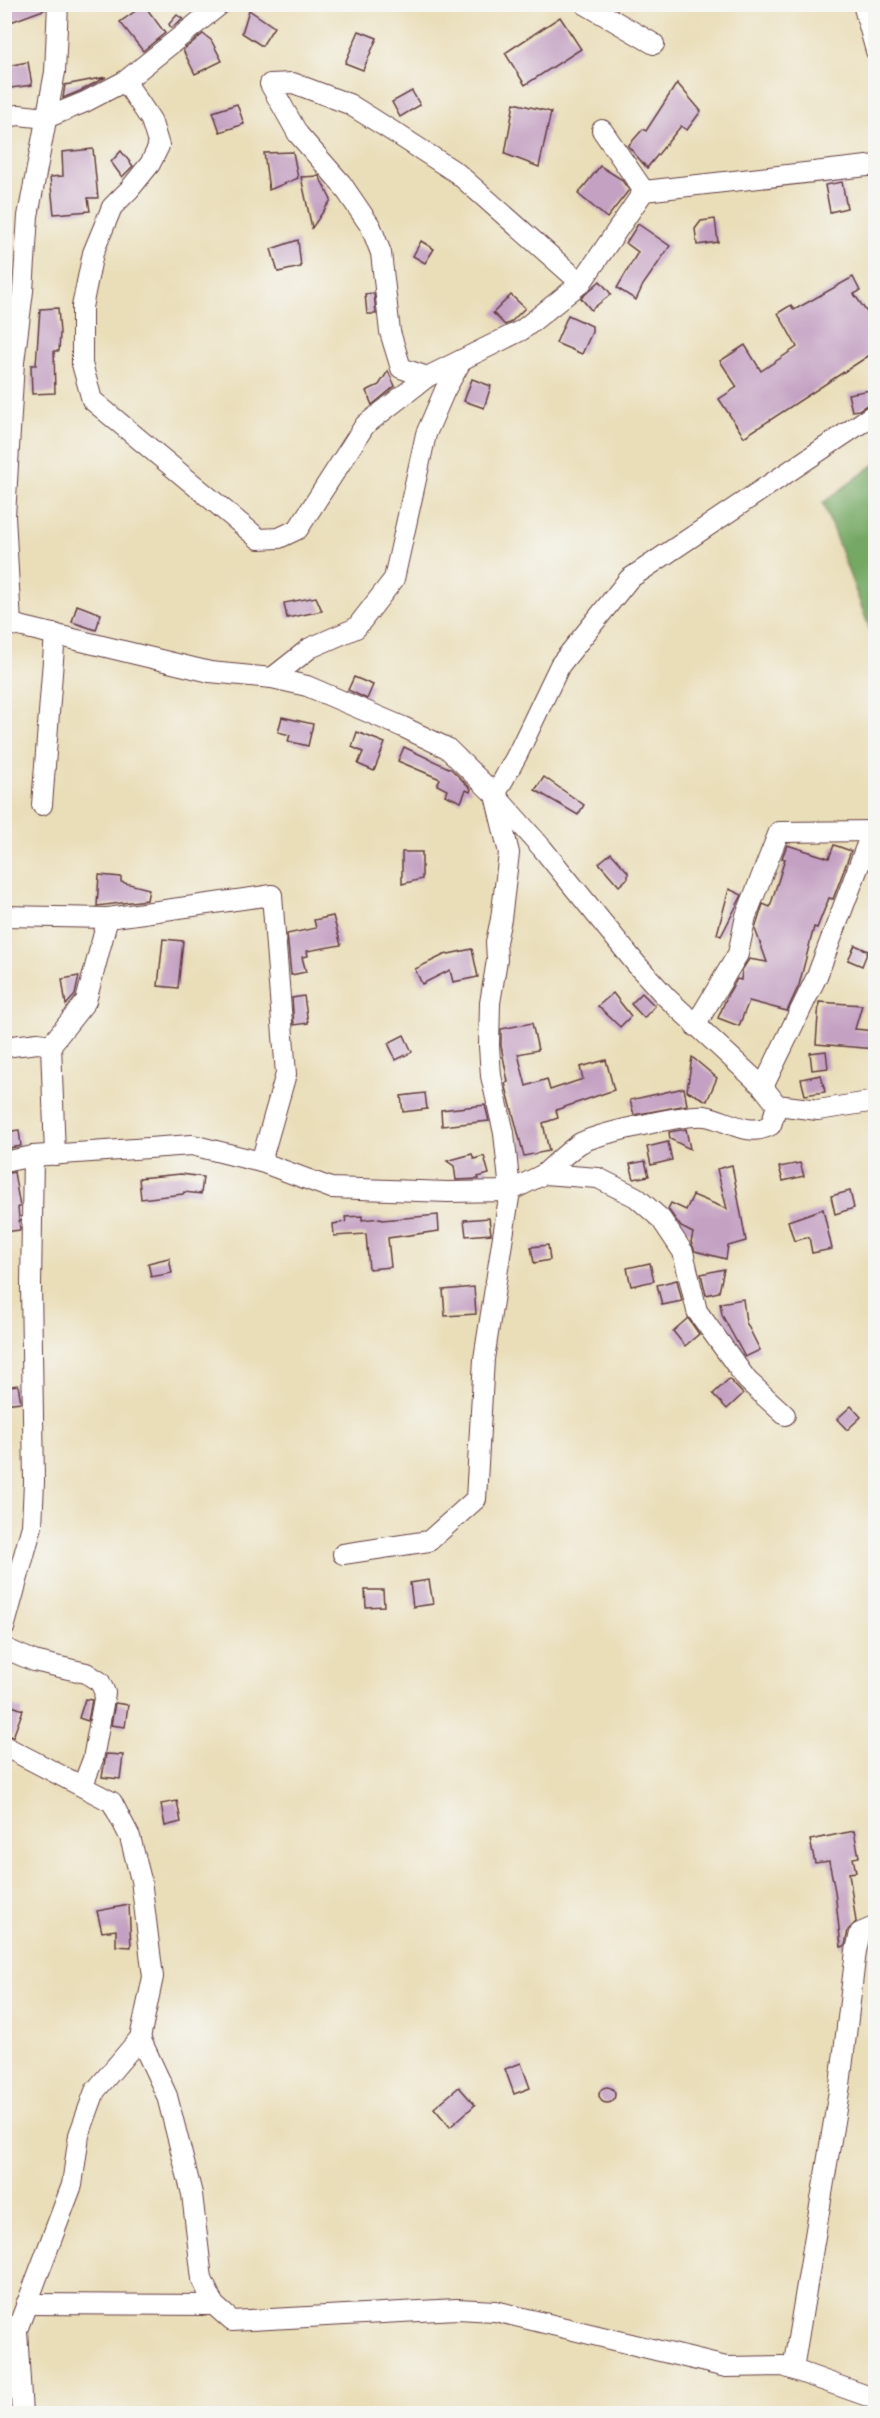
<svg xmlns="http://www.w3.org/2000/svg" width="880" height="2418" font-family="'IM FELL English',serif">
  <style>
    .forest { fill: #74a864; stroke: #5f6448; stroke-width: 1.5 }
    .building { fill: #c4a1c3 }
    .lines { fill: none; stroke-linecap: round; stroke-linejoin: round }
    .minor-casing { stroke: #623c40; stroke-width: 22 }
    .minor { stroke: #fff; stroke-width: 20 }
  </style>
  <rect width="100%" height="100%" fill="#f6f6f2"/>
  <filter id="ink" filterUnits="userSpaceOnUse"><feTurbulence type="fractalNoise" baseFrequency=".0167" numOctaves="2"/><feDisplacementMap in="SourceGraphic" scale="12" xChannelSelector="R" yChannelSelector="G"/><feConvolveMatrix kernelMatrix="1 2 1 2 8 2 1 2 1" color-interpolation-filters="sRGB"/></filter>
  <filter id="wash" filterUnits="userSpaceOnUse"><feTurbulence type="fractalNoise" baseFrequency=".008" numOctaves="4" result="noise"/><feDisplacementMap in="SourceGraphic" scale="24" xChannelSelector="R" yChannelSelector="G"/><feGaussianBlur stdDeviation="1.35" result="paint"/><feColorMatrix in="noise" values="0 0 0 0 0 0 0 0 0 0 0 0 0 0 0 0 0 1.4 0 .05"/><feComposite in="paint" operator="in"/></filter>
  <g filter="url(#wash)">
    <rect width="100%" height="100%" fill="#eadeb9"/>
    <!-- forest -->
    <path class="forest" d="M875,464v179l-52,-140z"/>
    <g id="blocks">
      <!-- building -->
      <g class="building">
        <path d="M4,4h42v5l-38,14z"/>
        <path d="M144,5l21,28 -22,18 -23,-29z"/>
        <path d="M249,10l25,17 -12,19 -20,-13z"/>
        <path d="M177,15l6,4 -12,9 -2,-4z"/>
        <path d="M560,17l21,32 -56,36 -20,-32z"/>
        <path d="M359,31l18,7 -14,32 -18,-7z"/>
        <path d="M203,34l8,6 11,21 -27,13 -12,-24z"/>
        <path d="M28,62l4,23 -21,3 -4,-22z"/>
        <path d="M106,77l-26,14 -17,7 2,-13z"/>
        <path d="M677,83l24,28 -14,19 -6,-4 -34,42 -19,-22 15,-17 3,2z"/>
        <path d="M412,91l8,14 -20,12 -8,-15z"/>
        <path d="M514,103l37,9 -12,55 -34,-13z"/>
        <path d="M237,104l7,20 -24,8 -7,-20z"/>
        <path d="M93,149l5,49h-10l2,13 -36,3 -4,-37 13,-1 -1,-24z"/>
        <path d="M121,151l12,15 -11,11 -11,-15z"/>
        <path d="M293,152l5,26 -29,12 -5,-37z"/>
        <path d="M600,166l21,13 8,11 -22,28 -29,-24z"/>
        <path d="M319,176l12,24 -19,28 -11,-51z"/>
        <path d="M842,182l5,26 -17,4 -5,-27z"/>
        <path d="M715,219l3,23 -21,3 -2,-16 6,-8z"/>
        <path d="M638,224l32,22 -27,39 -7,15 -19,-12 21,-36 -12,-9z"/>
        <path d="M298,240l3,27 -23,5 -7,-23z"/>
        <path d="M421,241l13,8 -9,14 -12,-7z"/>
        <path d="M853,277l7,14 -6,3 22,31v26l-132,86 -25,-38 18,-12 -17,-26 25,-16 16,26 36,-24 -19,-34 13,-8 3,5z"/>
        <path d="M600,281l11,13 -20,16 -10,-12z"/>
        <path d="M374,293l2,21h-9l-2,-20z"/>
        <path d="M511,295l14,13 -14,14 -6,3 -12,-12z"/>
        <path d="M58,308l2,25 -1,18h-5l1,42 -23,1 -1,-29h5l4,-56z"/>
        <path d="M568,315l24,11v6l-10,22 -26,-11z"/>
        <path d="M388,371l7,15 -23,19 -6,-14 13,-6z"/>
        <path d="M472,379l19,7 -7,22 -20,-7z"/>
        <path d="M870,390l2,12 -13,8 -7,1 -4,-17z"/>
        <path d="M316,597l6,14 -35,7 -3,-15z"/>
        <path d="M77,605l24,9 -5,16 -24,-8z"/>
        <path d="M354,677l19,8 -6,14 -19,-9z"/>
        <path d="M282,717l31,7 -5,22 -20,-5 2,-6 -12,-3z"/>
        <path d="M357,732l28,11 -11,28 -16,-7 5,-12 -11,-5z"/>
        <path d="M404,747l47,22 20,20 -1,3 -4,-2 -5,12 -16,-7 2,-5 -10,-5 3,-6 -42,-18z"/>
        <path d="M544,777l40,28 -6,10 -43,-25z"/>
        <path d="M787,845l42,13 5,-13 17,6 -18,48 -4,-1 -12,30 -3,-1 -15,58 -12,26 -38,-10 -10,25 -21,-8 10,-24 9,-15 4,1 1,-10 7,-11 18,3 -12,-33 8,-25 7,3 15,-48 -3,-1z"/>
        <path d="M402,852h20v27l-20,5z"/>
        <path d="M611,853l17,19v6l-9,8 -20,-23z"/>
        <path d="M99,875l22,2v5l28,7 -2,11 -50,6z"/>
        <path d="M729,889l13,6 -21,41 -4,-2z"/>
        <path d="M333,916l8,29 -34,6 1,5 -6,1 4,15 -15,3 -4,-41 29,-6 -2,-8z"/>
        <path d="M163,939l20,2 -5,47 -20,-2z"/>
        <path d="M855,945l13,6 -6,15 -14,-6z"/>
        <path d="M472,949l6,28 -25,5 -3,-12 -28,14 -7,-15 29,-14z"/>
        <path d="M79,976l-4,19 -9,10 -4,-26z"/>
        <path d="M613,993l18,23 -11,11 -22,-21z"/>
        <path d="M642,993l13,13 -11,12 -13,-14z"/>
        <path d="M304,996l4,27 -14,2 -2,-27z"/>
        <path d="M819,1002l43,3 -7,24 21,2v18l-60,-5z"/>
        <path d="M532,1023l6,27 -20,4 8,32 21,-7 3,11 33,-11 -3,-12 26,-7 8,30 -58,20 2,8 -15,5 6,28 -25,5 -19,-73 3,-1 -7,-36v-17z"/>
        <path d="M404,1035l8,17 -16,8 -8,-17z"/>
        <path d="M826,1051l2,17 -16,2 -2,-17z"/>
        <path d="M692,1057l25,21 -10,23 -20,-10z"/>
        <path d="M821,1075l4,17 -20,3 -4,-16z"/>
        <path d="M684,1088l3,17 -53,10 -4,-15z"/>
        <path d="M425,1093l2,16 -24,3 -2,-16z"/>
        <path d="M485,1105l4,16 -47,5 -1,-16z"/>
        <path d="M686,1129l4,20 -20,-10 -1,-7z"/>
        <path d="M19,1130l2,16 -17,3v-17z"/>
        <path d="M668,1142l4,18 -21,5 -4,-18z"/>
        <path d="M472,1154l2,5 10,-3 5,18 -11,3 1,2 -23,1 -2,-14 -7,-5z"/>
        <path d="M645,1161l4,15 -15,3 -4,-15z"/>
        <path d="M800,1163l4,13 -21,5 -4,-14z"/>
        <path d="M732,1165l14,76 -18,5 -2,13 -31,-8 -4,-9 2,-9 -12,-6 -13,-18 3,-6 15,7 7,-15 34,14 -10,-40z"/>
        <path d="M14,1172l6,35h-2l2,23 -16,2v-58z"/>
        <path d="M181,1174l22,3 -2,17 -17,-2 -1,2 -42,5 -2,-21z"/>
        <path d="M850,1191l4,17 -19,6 -4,-18z"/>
        <path d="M823,1209l9,40 -20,4 -3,-16 -15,4 -6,-20z"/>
        <path d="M438,1215l1,16 -51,7 3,29 -22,2 -3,-35 -32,2 -1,-12 13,-2 -1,-5 17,-1v4l19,-2 1,2z"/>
        <path d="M489,1218l2,16 -25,2 -2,-16z"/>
        <path d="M548,1245l2,15 -16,3 -3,-16z"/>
        <path d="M169,1258l3,15 -21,4 -3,-14z"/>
        <path d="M650,1263l4,18 -23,5 -4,-18z"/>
        <path d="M724,1269l-5,23 -13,3 -5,-21z"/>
        <path d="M677,1280l5,21 -20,4 -5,-20z"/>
        <path d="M474,1287l2,27 -31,2 -2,-26z"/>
        <path d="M743,1299l3,23 14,28 -15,7 -23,-42 -2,-12z"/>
        <path d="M688,1318l11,16 -14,12 -12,-15z"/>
        <path d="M729,1379l14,15 -16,15 -14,-15z"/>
        <path d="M18,1385l3,17 -17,2v-17z"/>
        <path d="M851,1406l10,11 -14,13 -10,-11z"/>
        <path d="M429,1580l4,24 -20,3 -3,-24z"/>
        <path d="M365,1590h18l1,16 -18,1z"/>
        <path d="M85,1699l7,1 -4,21 -9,-3z"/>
        <path d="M4,1703l19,7 -10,27 -9,-3z"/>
        <path d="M115,1703l13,2 -3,22 -14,-2z"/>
        <path d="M106,1754l17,1 -3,24 -18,-2z"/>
        <path d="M177,1801l4,21 -16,4 -4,-22z"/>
        <path d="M854,1831l5,26 -6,1 3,14 -7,1 7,49 -8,8 -3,16 -4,1 -6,-56 -6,-30 -14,2 -5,-23z"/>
        <path d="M129,1905l2,42 -15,-1v-16l-14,2 -5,-21z"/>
        <path d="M521,2063l9,25 -16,6 -9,-25z"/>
        <circle cx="607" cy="2095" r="8"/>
        <path d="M459,2087l16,18 -25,22 -16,-19z"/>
      </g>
    </g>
  </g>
  <g filter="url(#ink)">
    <use href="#blocks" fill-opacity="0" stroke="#623c40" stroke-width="1.5"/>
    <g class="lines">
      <defs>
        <g id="minor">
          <path d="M585,4l69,40"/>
          <path d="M863,4l13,47"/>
          <path d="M125,81l26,39 8,26 -9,18 -21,26 -17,17 -19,46 -11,54v57l10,36 167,139 20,-1 19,-9 67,-104 62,-48 95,-47 59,-47 63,-92 232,-26"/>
          <path d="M4,117l15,-2 27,3 39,-16 40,-21 96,-77"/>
          <path d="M602,130l42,61"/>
          <path d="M427,377l-26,-9 -11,-36 -9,-79 -10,-26 -30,-44 -43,-49 -28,-50 23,-1 56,21 51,32 57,37 124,110"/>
          <path d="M4,624h7l199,48 62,6 35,8 96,41 44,21 48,47 47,53 95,117 29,32 97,90 14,18 41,5 58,-9"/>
          <path d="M11,624l-6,-108 9,-154 9,-71 5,-75 27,-144 3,-68"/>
          <path d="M272,678l38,-30 46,-20 38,-49 32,-145 19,-44 17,-30"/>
          <path d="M42,805l13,-171"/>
          <path d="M4,916l104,2 164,-23 14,179 -25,88"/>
          <path d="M695,1026l43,-72 8,-38 33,-84 97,-1"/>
          <path d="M4,1047l34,-4 13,2"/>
          <path d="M763,1087l54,-111 55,-145"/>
          <path d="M55,1155l-4,-110 35,-44 22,-83"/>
          <path d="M4,1162l29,-6 159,-11 69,17 70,26 117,4 62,-1 34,-17 54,4 38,19 25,22 22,33 14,59 50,69 38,35"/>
          <path d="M544,1174c11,-10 23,-22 35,-30 15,-10 107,-30 126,-28 23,4 43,22 66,9l6,-20"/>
          <path d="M343,1554l86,-13 47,-42 8,-140 26,-168 -6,-58 -13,-57 -2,-30 1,-43 7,-43 -1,-18 5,-23 8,-66 -14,-58 22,-40 43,-90 69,-86 247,-166"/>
          <path d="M4,1628l28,-102 2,-44 -3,-197 2,-129"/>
          <path d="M4,1648l30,13 52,12 14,9 5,11 -12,66 -10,26"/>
          <path d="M4,1746l108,56 18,35 11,43 12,97 -13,61 -45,53 -16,44 -7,50 -55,145 5,84"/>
          <path d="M140,2038l27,58 25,98 10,85 12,26 18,16 225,-12 38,2 231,56 57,-1 93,33"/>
          <path d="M26,2304l188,1"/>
          <path d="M793,2369l47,-284 16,-134 4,-18 16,-7"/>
        </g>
      </defs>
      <!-- minor casing -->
      <use href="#minor" class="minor-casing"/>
      <!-- minor -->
      <use href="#minor" class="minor"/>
    </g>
  </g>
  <!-- margin -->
  <rect width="880" height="2418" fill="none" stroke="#f6f6f2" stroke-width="24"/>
</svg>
